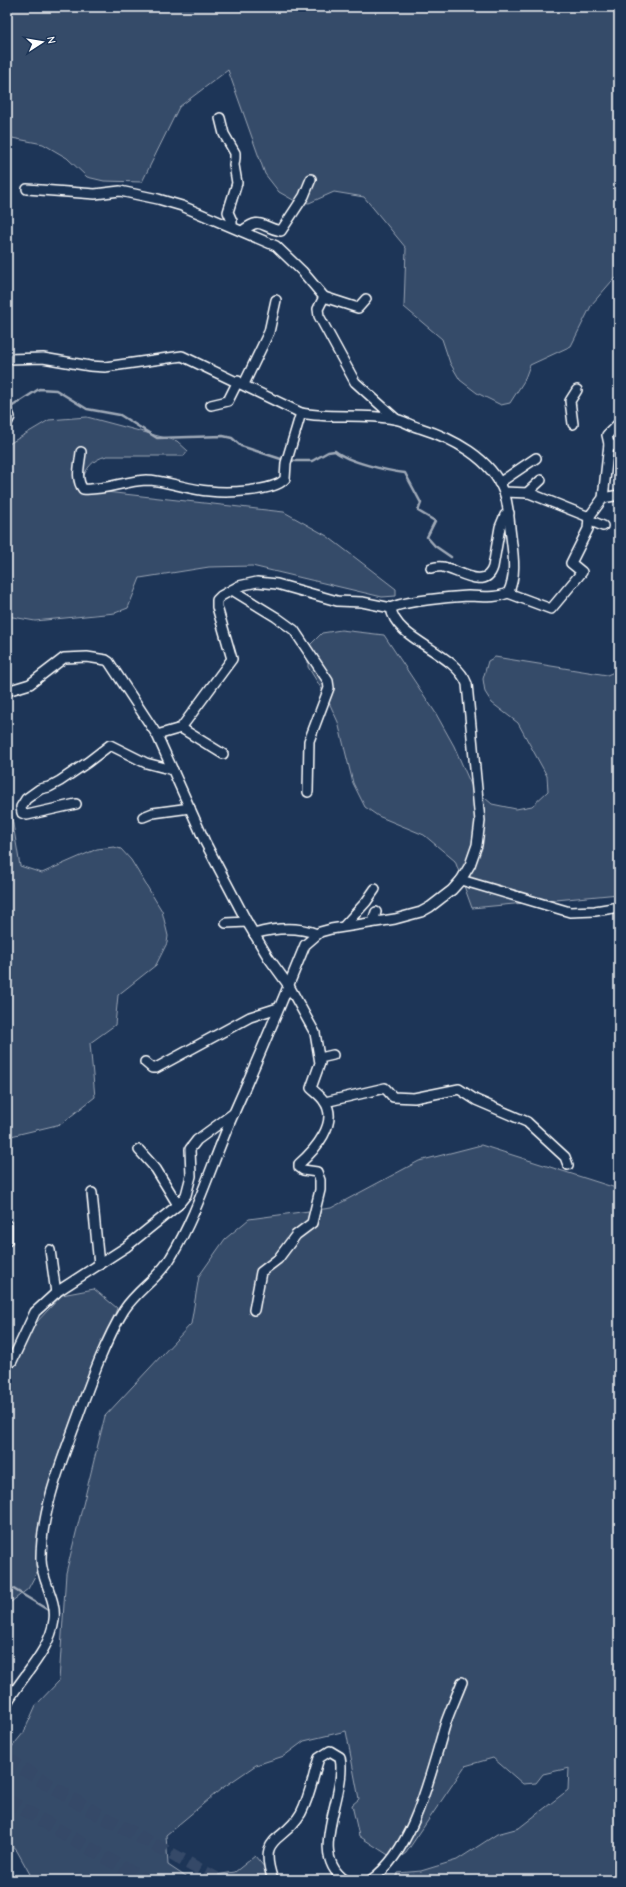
<svg xmlns="http://www.w3.org/2000/svg" width="626" height="1887" font-family="'Comic Neue',sans-serif">
  <style>
    .green { fill: #364b69; stroke: #9aa5b4 }
    .lines { fill: none; stroke-linecap: round; stroke-linejoin: round }
    .stream { stroke: #a0aab8; stroke-width: 2.5 }
    .highway-tunnel { stroke: #344968; stroke-width: 13; stroke-dasharray: 13 6; stroke-linecap: butt }
    .minor-casing { stroke: #fff; stroke-width: 12 }
    .minor { stroke: #1d3557; stroke-width: 9 }
  </style>
  <rect width="100%" height="100%" fill="#1d3557"/>
  <filter id="ink" filterUnits="userSpaceOnUse"><feTurbulence type="fractalNoise" baseFrequency=".025" numOctaves="2"/><feDisplacementMap in="SourceGraphic" scale="8" xChannelSelector="R" yChannelSelector="G"/><feConvolveMatrix kernelMatrix="1 2 1 2 8 2 1 2 1" color-interpolation-filters="sRGB"/></filter>
  <g filter="url(#ink)">
    <!-- green -->
    <g class="green">
      <path d="M7,7h612v269l-7,5 -20,23 -21,42 -41,19 -6,16 -14,22 -9,2 -24,-12 -17,-13 -10,-17 -8,-24 -38,-32 2,-59 -42,-51 -30,-5 -25,11 -14,-2 -16,-9 -14,-18 -37,-104 -49,37 -37,75 -38,-1 -17,-4 -20,-19 -24,-14 -36,-7z"/>
      <path d="M87,417l90,24 11,10 -4,5h-77c-15,3 -21,13 -26,26l25,10 178,20 43,24 69,53v7l-14,1 -130,-31 -43,1 -69,11 -12,30 -13,5 -80,8 -28,-5v-171l42,-25z"/>
      <path d="M341,630l43,5 51,77 19,34 18,41 20,17 24,5 16,-3 16,-15 -1,-15 -29,-53 -26,-20 -7,-11 -2,-13 5,-18 7,-4 112,18 12,-5v224l-147,14 -17,-47 -31,-26 -46,-19 -13,-9 -12,-24 -15,-61 -12,-26 -18,-29v-20l14,-14z"/>
      <path d="M7,788l13,78 22,7 55,-24 17,-2 7,2 10,11 31,51 6,25 -1,7 -11,22 -38,30 -3,30 -25,18 5,54 -34,27 -54,13z"/>
      <path d="M481,1145l138,44v691h-224l3,-7 23,-2 36,-11 40,-26 22,-6 49,-38 1,-22 -26,6 -7,9 -13,1 -30,-26 -28,8 -59,87 -10,7 -37,-24 -7,-31 7,-6 -13,-68 -42,10 -20,15 -28,9 -35,24 -55,46 2,30 21,14 46,-7 20,-16 20,24h-238l-6,-4 -14,-25 -10,-11v-87l17,-21 12,-27 23,-24 7,-108 39,-157 86,-92 8,-48 26,-37 24,-20 82,-11 88,-47z"/>
      <path d="M94,1289l23,19 -67,188 -14,78 -8,15 -21,16v-251l55,-59z"/>
    </g>
    <g class="lines">
      <!-- stream -->
      <g class="stream">
        <path d="M8,409l31,-20 17,1 31,19 33,6 37,23 66,-2 9,2 9,8 40,13 15,2h16l16,-9 7,-1c13,11 53,20 70,22l16,30 -3,8 17,10 -8,16 8,9 16,11"/>
        <path d="M7,1585l41,25"/>
      </g>
      <!-- highway-tunnel -->
      <g class="highway-tunnel">
        <path d="M7,1759l80,49 132,72"/>
        <path d="M7,1800l137,80"/>
      </g>
      <defs>
        <g id="minor">
          <path d="M220,118l4,16 11,19v5l-1,7 3,18 -9,29 4,9v5"/>
          <path d="M27,189l68,5 25,-3 38,8 24,7 94,40 26,25 22,26 -6,12 1,7 36,66 41,37"/>
          <path d="M242,231c20,-15 18,-4 39,0l23,-35 7,-17"/>
          <path d="M324,297l34,11 8,-9"/>
          <path d="M7,359l36,-1 47,8 15,1 77,-11 119,57c30,6 62,0 93,6 9,1 17,7 26,9 32,10 71,30 84,64 4,11 5,24 6,36 2,20 8,46 -2,65 -14,6 -25,3 -40,3 -16,1 -65,5 -77,12 4,32 64,44 76,76l13,137 -3,24 -7,20 -9,15 -9,10 -22,17 -9,5 -26,7 -64,10 -11,3 -15,13c-23,57 -47,114 -72,170 -21,47 -35,98 -62,142 -12,21 -34,33 -47,53 -21,34 -37,82 -51,120 -15,40 -32,85 -32,129 0,21 16,40 13,61 -4,31 -32,56 -47,83"/>
          <path d="M244,384l25,-52 7,-32"/>
          <path d="M211,405l17,-4 10,-20"/>
          <path d="M7,410l3,7 -3,6"/>
          <path d="M573,424l-3,-23 7,-11"/>
          <path d="M609,444l10,3"/>
          <path d="M81,452c-1,12 -6,27 2,37 21,2 41,-8 63,-9 20,0 42,10 63,11 17,2 64,1 76,-12l1,-16 15,-50"/>
          <path d="M499,483l37,-25"/>
          <path d="M504,492l25,1 60,24 14,-19 6,-54 -2,-9 12,-12"/>
          <path d="M527,493l14,-13"/>
          <path d="M603,498l16,-3"/>
          <path d="M589,520l14,6"/>
          <path d="M431,568c4,-1 8,-2 12,-1 15,3 43,24 50,0l7,-40 5,-12 4,-2"/>
          <path d="M232,590l44,27 18,13 34,51 1,7 -20,53 -1,51"/>
          <path d="M508,593l43,16 31,-37 -11,-9 17,-34 1,-12"/>
          <path d="M7,691l23,-7 34,-26 23,-1 19,3 3,2 48,73 48,107 42,80 21,35 21,29 26,47 5,30 -9,25c4,4 10,8 13,13 16,21 -10,50 -25,63v3l4,3 14,2 3,8v10l-8,33 -16,12 -18,24 -17,13 -7,38"/>
          <path d="M181,728l42,26"/>
          <path d="M157,735l24,-7 51,-69 -15,-52v-7l4,-4 18,-10 18,-4 20,2 60,17 25,1 29,6"/>
          <path d="M76,804l-49,11 -5,-2 -1,-6 5,-8 14,-10 9,-2 11,-6 28,-19 22,-17 36,18 27,7"/>
          <path d="M143,817l10,-4 37,-5"/>
          <path d="M461,880l109,32 25,-1 24,-4"/>
          <path d="M373,921l3,-9"/>
          <path d="M226,923l21,-1"/>
          <path d="M345,925l21,-23 9,-13"/>
          <path d="M254,934c21,-6 42,-8 63,0"/>
          <path d="M320,1058l13,-3"/>
          <path d="M145,1062l7,6h4l94,-51 28,-9"/>
          <path d="M325,1102l60,-14 8,9 21,1 45,-9 17,11 51,22 38,35 3,8"/>
          <path d="M139,1150l17,19 22,36"/>
          <path d="M92,1193l7,72"/>
          <path d="M7,1225v16"/>
          <path d="M50,1250l6,43"/>
          <path d="M7,1364l5,-3 23,-49 23,-21 68,-44 52,-42 8,-10 5,-19 -1,-27 7,-9 37,-27"/>
          <path d="M273,1880c-16,-46 10,-36 28,-67 9,-17 12,-37 18,-55l11,-7 10,6c8,38 -34,96 5,123"/>
          <path d="M371,1880c44,-31 60,-109 75,-158 5,-14 11,-27 16,-40"/>
        </g>
      </defs>
      <!-- minor casing -->
      <use href="#minor" class="minor-casing"/>
      <!-- minor -->
      <use href="#minor" class="minor"/>
    </g>
  </g>
  <!-- margin -->
  <rect width="626" height="1887" fill="none" stroke="#1d3557" stroke-width="24"/>
  <rect x="12" y="12" width="602" height="1863" fill="none" stroke="#fff" stroke-width="1.5" filter="url(#ink)"/>
  <!-- north arrow -->
  <g transform="translate(42 42) rotate(78)" stroke="#1d3557" stroke-width="3" paint-order="stroke">
  <path d="M0-3L7 15L0 10L-7 15Z" fill="#ffffff"/>
  <text y="-6" font-size="11" font-weight="bold" text-anchor="middle" fill="#ffffff">N</text>
  </g>
</svg>
